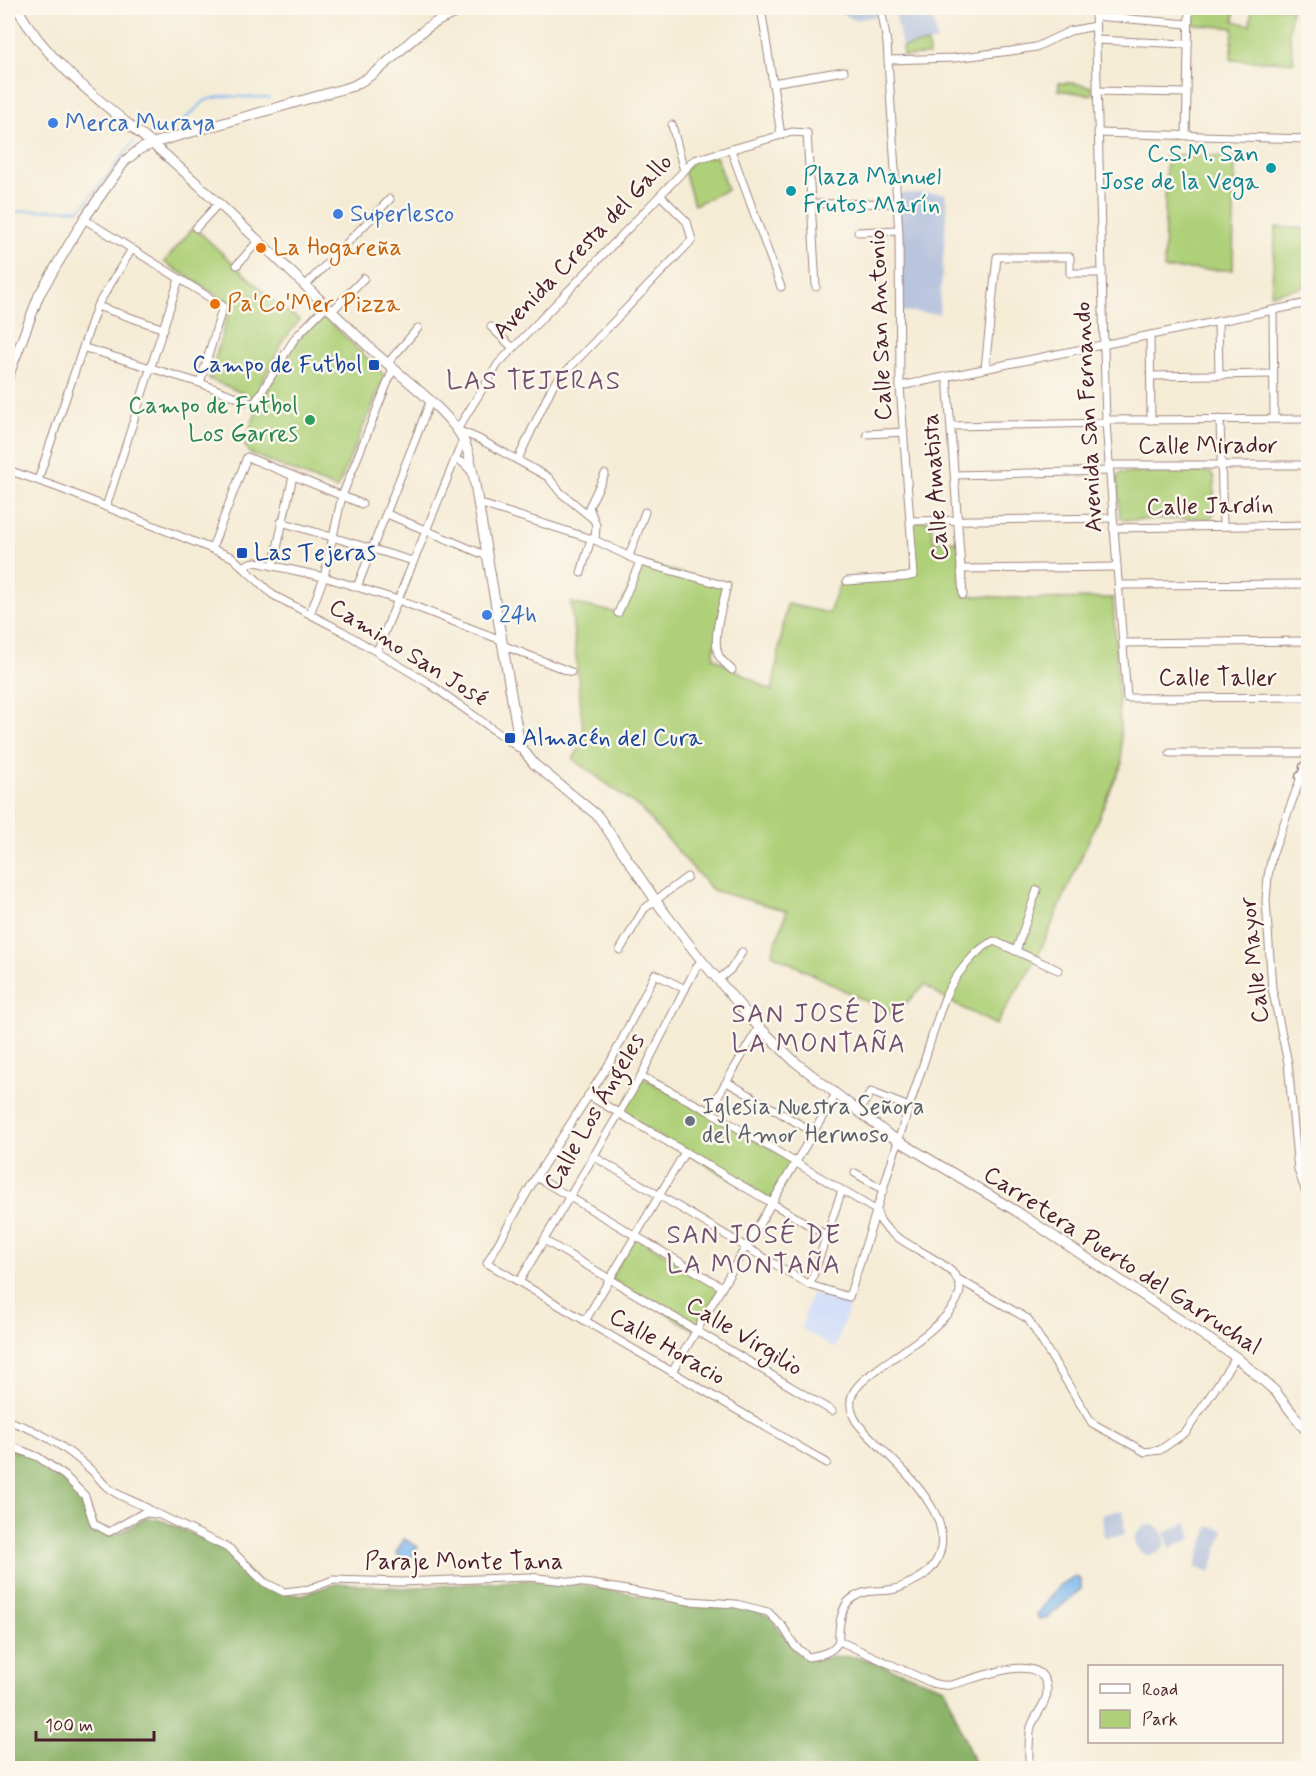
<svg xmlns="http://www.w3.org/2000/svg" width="1316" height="1776" font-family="Mynerve,sans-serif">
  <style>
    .built { fill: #cddbfa }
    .industrial { fill: #b9c5de }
    .green { fill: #aed078; stroke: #7c7852; stroke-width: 1.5 }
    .forest { fill: #8ab268; stroke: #6a684a; stroke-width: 1.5 }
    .water { fill: #7db7ee; stroke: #646b8c; stroke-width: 1.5 }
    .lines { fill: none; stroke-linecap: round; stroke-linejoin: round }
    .stream { stroke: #7db7ee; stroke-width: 2 }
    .minor-casing { stroke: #a08680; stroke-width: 9 }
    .secondary-casing { stroke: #a08680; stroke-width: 11 }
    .primary-casing { stroke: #a08680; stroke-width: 13 }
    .minor { stroke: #fff; stroke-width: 7 }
    .secondary { stroke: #fff; stroke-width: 9 }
    .primary { stroke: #fff; stroke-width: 10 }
    .shop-dot { fill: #3f7fe0; stroke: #fbf7ec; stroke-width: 2 }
    .culture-dot { fill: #0f9aa8; stroke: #fbf7ec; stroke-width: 2 }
    .food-dot { fill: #e8710a; stroke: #fbf7ec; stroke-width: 2 }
    .transit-dot { fill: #1a4fb4; stroke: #fbf7ec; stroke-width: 2 }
    .leisure-dot { fill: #2e9e5b; stroke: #fbf7ec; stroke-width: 2 }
    .worship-dot { fill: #6b7280; stroke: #fbf7ec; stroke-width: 2 }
    .labels { text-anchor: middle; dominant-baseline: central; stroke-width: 5; stroke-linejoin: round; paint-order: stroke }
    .shop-label { font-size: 24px; fill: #366cbe; stroke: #fbf7ec; text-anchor: start }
    .culture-label { font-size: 24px; fill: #0d838f; stroke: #fbf7ec; text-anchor: end }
    .street-label { font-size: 24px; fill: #4a1f2b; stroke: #fbf7ec }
    .food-label { font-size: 24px; fill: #c56008; stroke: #fbf7ec; text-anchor: start }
    .transit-label { font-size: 24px; fill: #164399; stroke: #fbf7ec; text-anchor: start }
    .leisure-label { font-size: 24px; fill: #27864d; stroke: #fbf7ec; text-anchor: end }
    .worship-label { font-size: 24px; fill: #5b616d; stroke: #fbf7ec; text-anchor: start }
    .neighbourhood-label { font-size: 26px; letter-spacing: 1.5px; fill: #725070; stroke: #fbf7ec }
  </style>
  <rect width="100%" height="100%" fill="#fbf7ec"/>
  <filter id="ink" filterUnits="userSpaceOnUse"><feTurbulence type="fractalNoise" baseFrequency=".0167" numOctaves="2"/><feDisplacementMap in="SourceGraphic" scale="12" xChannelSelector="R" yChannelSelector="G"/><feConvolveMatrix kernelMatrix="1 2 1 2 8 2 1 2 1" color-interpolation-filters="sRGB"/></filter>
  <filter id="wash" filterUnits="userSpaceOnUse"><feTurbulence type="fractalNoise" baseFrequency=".008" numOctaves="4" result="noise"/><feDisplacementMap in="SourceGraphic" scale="24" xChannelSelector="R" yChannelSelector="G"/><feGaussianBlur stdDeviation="1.35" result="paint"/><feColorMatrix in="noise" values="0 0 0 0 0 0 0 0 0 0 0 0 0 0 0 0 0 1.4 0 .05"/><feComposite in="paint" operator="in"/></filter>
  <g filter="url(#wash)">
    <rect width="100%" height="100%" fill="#f5ecd6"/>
    <!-- built -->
    <path class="built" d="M811,1293l39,10 -15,46 -34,-21z"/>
    <!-- industrial -->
    <g class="industrial">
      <path d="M838,8h39l1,8 -23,4 -13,-7z"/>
      <path d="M894,8h38l5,33 -35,6z"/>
      <path d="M896,193h49l2,13 -8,108 -40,-3z"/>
      <path d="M1302,1149h6v32l-4,-9z"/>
      <path d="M1123,1510l2,25 -21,2 -2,-23z"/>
      <path d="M1187,1522l5,17 -22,9 -5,-15z"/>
      <circle cx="1150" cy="1540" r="15"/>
      <path d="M1209,1526l15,4 -14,43 -15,-6z"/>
    </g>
    <!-- green -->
    <g class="green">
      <path d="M1190,8h45l-1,13 16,4 2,-17h39l-2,24 5,30 -63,-2 2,-32 -43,-4z"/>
      <path d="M928,43l1,12 -26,1 -1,-9z"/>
      <path d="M1059,83h14l19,4 2,4 -3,4 -33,-5z"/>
      <path d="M1166,155l69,2 -2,113 -69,-1z"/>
      <path d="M716,156l11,34 -33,15 -10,-34 10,-11z"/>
      <path d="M194,227l86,80 20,13 -17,21 -29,57 -45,-19 22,-75 -67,-42z"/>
      <path d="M1276,227l32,2 -3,58 -34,7z"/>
      <path d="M323,315l62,61 -48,113 -88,-36 -5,-10 18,-46 37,-59z"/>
      <path d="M1211,472l3,6v35l-2,5 -87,2 -5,-2 -3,-41 3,-4z"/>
      <path d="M910,521h21l2,20h26l5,54 68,4 81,-1 9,166 -84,192 -42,69 -51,-26 -20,-14 -32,30 -121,-61 15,-43 -75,-21 -71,-81 -68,-50 11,-18 -13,-138 47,10 22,-51 87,24 -14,71 59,34 15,-87 42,9 11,-30 74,-8z"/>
      <path d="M641,1076l154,86 -24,41 -152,-90z"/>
      <path d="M635,1236l87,51 -26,44 -86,-52z"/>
    </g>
    <!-- forest -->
    <path class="forest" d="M8,1448c5,2 12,3 18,5 12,6 38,23 46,33 19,23 9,36 40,50l10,-4 25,-15 16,4 60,27 39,37 29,9 10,1 38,-12 63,5 125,-8 49,4 115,20 66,7 13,6 27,36 18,7 19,-4 25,1 86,31 31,80h-968z"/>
    <!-- water -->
    <g class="water">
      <path d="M404,1539l14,8 -10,15 -12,-9z"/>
      <path d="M1073,1577h4l4,3v9l-35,30h-7l-2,-4 1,-3 20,-25z"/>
    </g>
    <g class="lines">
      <!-- stream -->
      <g class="stream">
        <path d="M148,136l32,-13 26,-23 18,-4 45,2"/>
        <path d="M8,218l12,-7 61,-2 53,-67"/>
      </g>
    </g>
  </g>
  <g filter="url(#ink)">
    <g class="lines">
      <defs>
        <g id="minor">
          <path d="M437,8l4,9"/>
          <path d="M761,8l20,127"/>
          <path d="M1095,8l11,415 21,275 181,-1"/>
          <path d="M1095,16l93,8"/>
          <path d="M1095,40l93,4"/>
          <path d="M888,60l66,-2 57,-7 25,-4 34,-16 25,-5"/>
          <path d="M772,83l72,-12"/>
          <path d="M1097,91l88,2"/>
          <path d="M672,125l12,46"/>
          <path d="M1098,133l210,6"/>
          <path d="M1186,136l3,-128"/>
          <path d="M731,150l50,137"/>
          <path d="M811,204l86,-1"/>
          <path d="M84,219l139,87 -23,77"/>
          <path d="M196,228l23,-25"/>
          <path d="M858,232l40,-2"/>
          <path d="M237,265l22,-25"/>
          <path d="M305,286l85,-87"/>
          <path d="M97,306l67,23"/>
          <path d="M1273,310l1,109"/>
          <path d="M332,311l32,-33"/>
          <path d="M1218,321l1,54"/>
          <path d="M491,327l22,21"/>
          <path d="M1150,335l1,85"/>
          <path d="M85,348l115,35 54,21 41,-66 31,-32"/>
          <path d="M387,364l31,-36"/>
          <path d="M985,368l12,-111h73v16h32"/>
          <path d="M947,376l16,219"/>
          <path d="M1151,376l121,-2"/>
          <path d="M900,386l408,-83"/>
          <path d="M1220,419l3,107"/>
          <path d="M1106,420l202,-1"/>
          <path d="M952,426l154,-3"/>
          <path d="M867,434l37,-2"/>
          <path d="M518,459l35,-74 139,-145 -5,-18 -26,-26"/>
          <path d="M455,460l7,2 10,10"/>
          <path d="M1108,465h200"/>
          <path d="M8,470l51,18 173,69 41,38 69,36 88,53 93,67"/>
          <path d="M955,475l154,-4"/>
          <path d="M38,480l59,-174 35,-57"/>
          <path d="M478,503l117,37 45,22 87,24c-4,18 -16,53 -8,70 3,5 9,10 13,14"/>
          <path d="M106,507l73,-228"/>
          <path d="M387,514l100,42"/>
          <path d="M592,518l-32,-26 -12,-15 -69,-38 -22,-9 41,-66 196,-204 98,-28 15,1 9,154"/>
          <path d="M910,521l202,-3"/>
          <path d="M281,522l132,39"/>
          <path d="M1113,528l195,-3"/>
          <path d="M595,540l1,-15 -7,-18 16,-33"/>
          <path d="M212,548l35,-91 115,47"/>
          <path d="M629,556l16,-44"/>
          <path d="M273,566l20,-90"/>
          <path d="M244,567l6,-4 6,-1 68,15 33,10 41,13 103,40"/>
          <path d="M961,569l156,-2"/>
          <path d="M581,573l10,-34"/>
          <path d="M847,581l59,-4 8,-2 -14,-189 -1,-152 -12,-191 -6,-35"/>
          <path d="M1119,585l189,-1"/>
          <path d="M357,587l73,-185"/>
          <path d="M618,613l22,-51"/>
          <path d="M310,614l14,-37 18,-81 51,-127"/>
          <path d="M1123,643l185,-2"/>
          <path d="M502,645l69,27"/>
          <path d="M377,651l86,-211"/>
          <path d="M1170,753h138"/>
          <path d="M1308,758l-36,98 -4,20 -2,24 6,88 16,75 10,107 10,28"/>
          <path d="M620,950l24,-41 43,-32"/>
          <path d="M1016,951l21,-61"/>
          <path d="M718,980l13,-11 11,-17"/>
          <path d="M685,989l-30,-15 -44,87 -75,116 -49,86 340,200"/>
          <path d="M641,1076l68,35 168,100"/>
          <path d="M727,1082l86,50"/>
          <path d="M588,1095l238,140"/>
          <path d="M709,1111l50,-84"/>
          <path d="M858,1112l13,-20 38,15"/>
          <path d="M593,1156l217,129 39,12c24,-74 46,-149 71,-223 9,-26 16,-54 26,-79 8,-18 30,-47 48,-54l64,29"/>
          <path d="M855,1173l29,17"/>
          <path d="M536,1177l186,110"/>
          <path d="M544,1240l288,171"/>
          <path d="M958,1279l70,40 64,104 53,29 15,-2 26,-18 50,-75"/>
          <path d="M519,1282l122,-206 44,-87 12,-23 5,-5"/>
          <path d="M810,1285l32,-95"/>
          <path d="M585,1321l100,-169"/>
          <path d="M672,1372l164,-278"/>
          <path d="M8,1421c31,9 59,27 83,49 6,5 10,12 16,17 14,12 34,15 49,27"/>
          <path d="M8,1445l30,12 27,19 20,20 9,28 15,8 34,-19 15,1 72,35 34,33 20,10 25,-3 24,-9 68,2 128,-5 63,7 97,17 47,3 32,8 15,15 12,19 13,11c13,-2 24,-4 31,-16"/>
          <path d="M839,1641c-1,-12 2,-35 12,-42 17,-12 27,-6 44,-10 6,-1 12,-5 17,-7 33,-15 37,-47 19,-76 -18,-31 -50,-56 -73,-82 -6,-8 -10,-21 -5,-31 5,-10 17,-18 26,-25 22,-16 72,-47 80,-73 12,-35 -76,-48 -82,-83"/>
          <path d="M839,1641l93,42c5,1 12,3 18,2 23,-4 94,-38 97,4 1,14 -12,25 -16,38 -2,9 -3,33 -1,41"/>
        </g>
        <g id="secondary">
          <path d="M17,8c36,64 100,104 154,152 69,61 134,126 201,190 26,24 70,56 88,84 8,12 10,26 13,39l47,273 14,18 64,52 63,92 41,53 51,60 41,40 95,74 127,76 220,146 39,34 33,42"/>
          <path d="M8,377l31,-82 45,-76 41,-58 15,-12 17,-7 196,-56c47,-23 62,-67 121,-78"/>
        </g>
        <g id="primary">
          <path d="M1305,767l3,2"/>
          <path d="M1301,777l7,1"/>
        </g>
      </defs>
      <!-- minor casing -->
      <use href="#minor" class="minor-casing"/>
      <!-- secondary casing -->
      <use href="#secondary" class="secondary-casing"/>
      <!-- primary casing -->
      <use href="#primary" class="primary-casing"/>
      <!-- minor -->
      <use href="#minor" class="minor"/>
      <!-- secondary -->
      <use href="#secondary" class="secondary"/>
      <!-- primary -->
      <use href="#primary" class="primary"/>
    </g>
  </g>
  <!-- markers -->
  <g class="shop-dot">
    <circle cx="53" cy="123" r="6"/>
    <circle cx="338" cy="214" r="6"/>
    <circle cx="487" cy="615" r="6"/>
  </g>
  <g class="culture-dot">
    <circle cx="1271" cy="168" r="6"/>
    <circle cx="791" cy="191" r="6"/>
  </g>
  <g class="food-dot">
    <circle cx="261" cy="248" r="6"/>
    <circle cx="215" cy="304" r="6"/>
  </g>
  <g class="transit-dot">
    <rect x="368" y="359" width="12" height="12" rx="3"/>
    <rect x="236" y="547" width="12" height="12" rx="3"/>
    <rect x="504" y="732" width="12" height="12" rx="3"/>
  </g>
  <circle class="leisure-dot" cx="310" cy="420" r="6"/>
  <circle class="worship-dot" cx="690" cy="1121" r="6"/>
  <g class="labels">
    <!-- shop labels -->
    <g class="shop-label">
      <text x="65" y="123">Merca Muraya</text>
      <text x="350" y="214">Superlesco</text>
      <text x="499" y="615">24h</text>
    </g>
    <!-- culture labels -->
    <g class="culture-label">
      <text x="1259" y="154">C.S.M. San<tspan x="1259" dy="28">Jose de la Vega</tspan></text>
      <text x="803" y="177" text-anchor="start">Plaza Manuel<tspan x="803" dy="28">Frutos Marín</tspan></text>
    </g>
    <!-- street labels -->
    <g class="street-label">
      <text transform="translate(583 247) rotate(-46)">Avenida Cresta del Gallo</text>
      <text transform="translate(881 325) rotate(-92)">Calle San Antonio</text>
      <text transform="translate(1089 417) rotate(-93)">Avenida San Fernando</text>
      <text x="1208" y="446">Calle Mirador</text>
      <text transform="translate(936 487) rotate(-94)">Calle Amatista</text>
      <text transform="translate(1210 507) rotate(-1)">Calle Jardín</text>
      <text transform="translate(408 653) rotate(32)">Camino San José</text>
      <text x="1218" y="678">Calle Taller</text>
      <text transform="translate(1255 960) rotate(-96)">Calle Mayor</text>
      <text transform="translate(595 1112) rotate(-60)">Calle Los Ángeles</text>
      <text transform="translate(1122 1261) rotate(33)">Carretera Puerto del Garruchal</text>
      <text transform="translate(744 1337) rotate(31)">Calle Virgilio</text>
      <text transform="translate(667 1347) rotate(30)">Calle Horacio</text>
      <text x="464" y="1562">Paraje Monte Tana</text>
    </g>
    <!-- food labels -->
    <g class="food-label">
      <text x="273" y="248">La Hogareña</text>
      <text x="227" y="304">Pa'Co'Mer Pizza</text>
    </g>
    <!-- transit labels -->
    <g class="transit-label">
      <text x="362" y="365" text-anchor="end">Campo de Futbol</text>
      <text x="254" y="553">Las Tejeras</text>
      <text x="522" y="738">Almacén del Cura</text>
    </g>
    <!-- leisure labels -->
    <g class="leisure-label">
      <text x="298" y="406">Campo de Futbol<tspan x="298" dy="28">Los Garres</tspan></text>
    </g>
    <!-- worship labels -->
    <g class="worship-label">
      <text x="702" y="1107">Iglesia Nuestra Señora<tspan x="702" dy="28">del Amor Hermoso</tspan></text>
    </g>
    <!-- neighbourhood labels -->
    <g class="neighbourhood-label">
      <text x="534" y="382">LAS TEJERAS</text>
      <text x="819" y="1015">SAN JOSÉ DE<tspan x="819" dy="30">LA MONTAÑA</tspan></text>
      <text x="754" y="1236">SAN JOSÉ DE<tspan x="754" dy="30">LA MONTAÑA</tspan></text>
    </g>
  </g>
  <!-- margin -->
  <rect width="1316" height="1776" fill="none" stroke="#fbf7ec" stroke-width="30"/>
  <!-- legend -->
  <rect x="1088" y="1665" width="195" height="78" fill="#fbf7ec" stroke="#b4a19f" stroke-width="1.5"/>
  <rect x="1100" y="1684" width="30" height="9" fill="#ffffff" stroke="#b4a19f" stroke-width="1.5"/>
  <text x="1142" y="1695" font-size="18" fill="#4a1f2b">Road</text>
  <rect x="1100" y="1710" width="30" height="18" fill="#aed078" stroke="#b4a19f" stroke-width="1.5"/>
  <text x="1142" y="1725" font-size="18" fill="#4a1f2b">Park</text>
  <!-- scale -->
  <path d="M36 1731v9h118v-9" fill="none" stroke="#4a1f2b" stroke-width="3"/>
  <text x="45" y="1731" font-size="18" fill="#4a1f2b" stroke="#fbf7ec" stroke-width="4.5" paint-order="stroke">100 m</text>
</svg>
